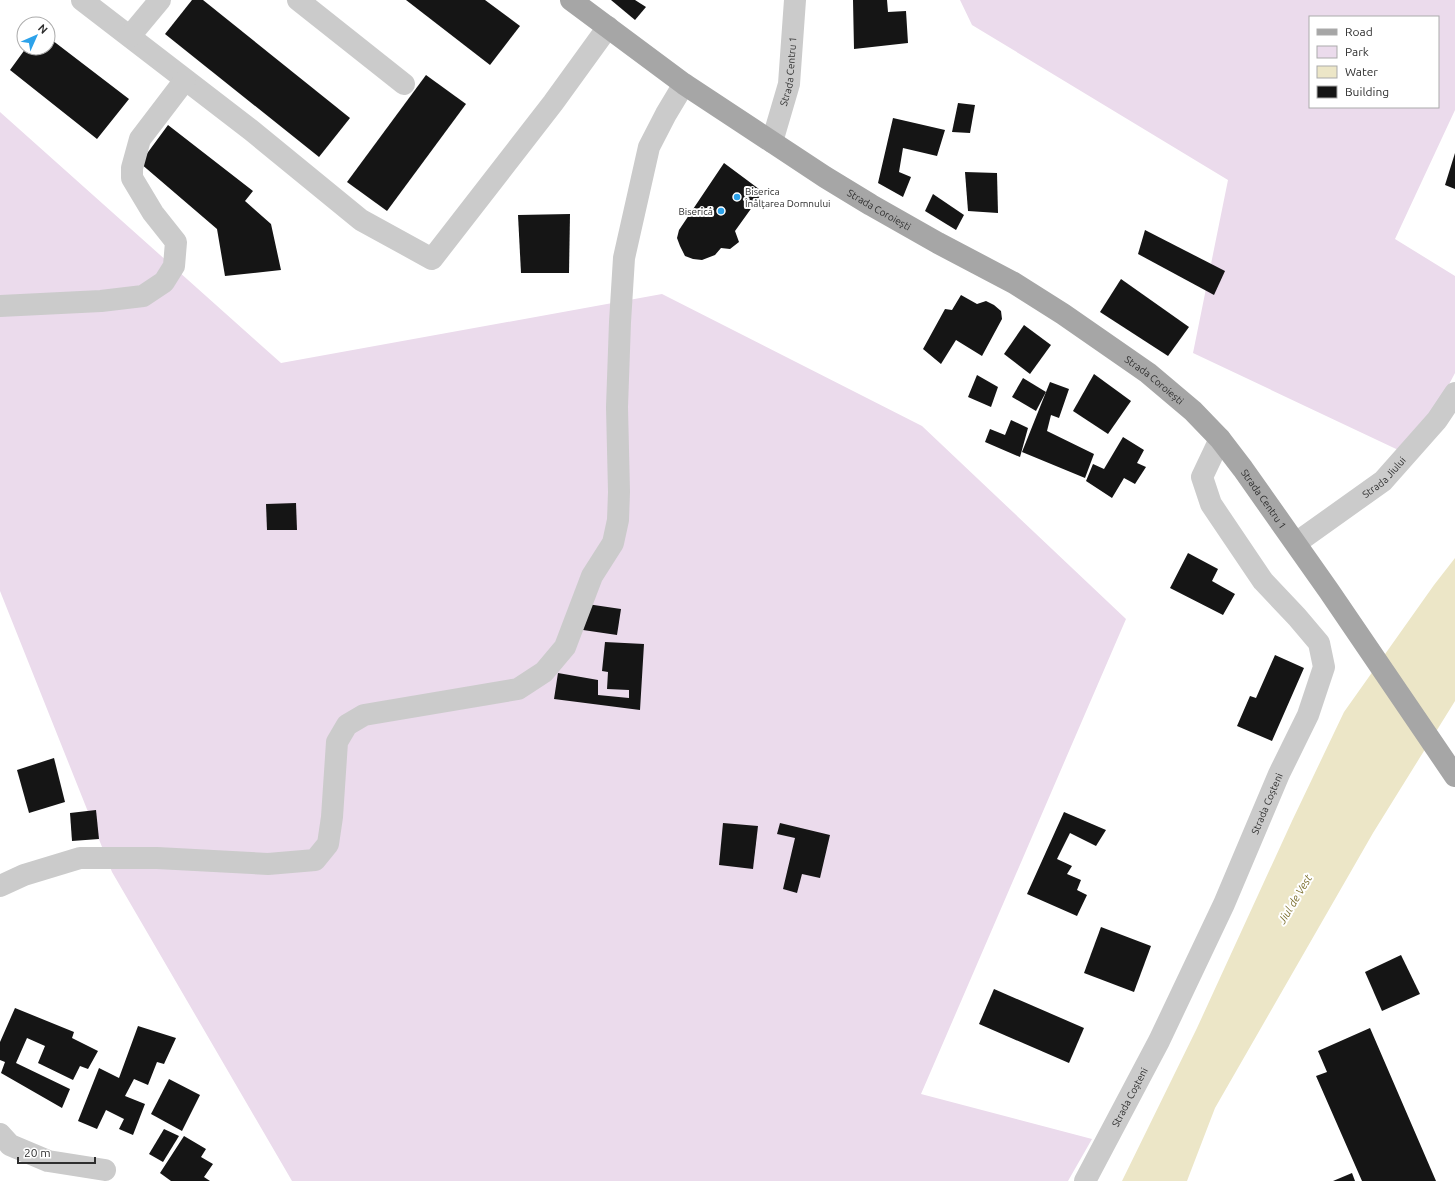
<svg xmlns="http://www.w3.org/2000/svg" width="1455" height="1181" font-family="Ubuntu,sans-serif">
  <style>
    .green { fill: #ebdbec; fill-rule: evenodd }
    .water { fill: #ece6c7 }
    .building { fill: #151515 }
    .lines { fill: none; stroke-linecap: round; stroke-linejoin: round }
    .street { stroke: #cbcbcb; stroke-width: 22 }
    .primary { stroke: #a6a6a6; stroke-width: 22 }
    .poi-dot { fill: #2ca2ea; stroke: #fff; stroke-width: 1.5 }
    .labels { text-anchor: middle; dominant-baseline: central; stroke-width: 4; stroke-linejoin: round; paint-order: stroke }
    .street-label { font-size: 10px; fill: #2e2e2e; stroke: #fff }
    .poi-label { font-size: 10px; fill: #2e2e2e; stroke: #fff; text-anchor: start }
    .water-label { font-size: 11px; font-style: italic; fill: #7f7334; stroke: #fff }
  </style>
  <rect width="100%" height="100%" fill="#fff"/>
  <!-- green -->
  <g class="green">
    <path d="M960,0h495v110l-60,129 60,37v97l-44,83 -218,-103 35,-173 -256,-155zM1310,17h128v90h-128z"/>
    <path d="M0,112l281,251 381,-69 260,132 204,193 -205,475 171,45 -24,42h-776l-180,-309 -112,-281z"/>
  </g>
  <!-- water -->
  <path class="water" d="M1455,558v143l-82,132 -158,275 -28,73h-65l75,-153 95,-207 52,-109 90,-127z"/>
  <!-- building -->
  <g class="building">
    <path d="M192,0h11l147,118 -31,39 -154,-123z"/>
    <path d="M406,0h79l35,26 -30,39z"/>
    <path d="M611,0h24l11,7 -11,13z"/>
    <path d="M853,0h34l1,12 18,-1 2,32 -54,6z"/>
    <path d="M48,37l81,62 -32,40 -87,-69 16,-22h22z"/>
    <path d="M426,75l40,29 -79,107 -40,-29z"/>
    <path d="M958,103l17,2 -5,28 -18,-1z"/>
    <path d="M893,118l52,12 -8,26 -34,-8 -4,24 12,5 -8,20 -25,-14z"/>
    <path d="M168,125l85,66 -8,10 26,23 10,46 -56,6 -8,-47 -77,-66z"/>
    <path d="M1455,153v36l-10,-4z"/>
    <path d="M724,163l39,29 -28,39 4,11 -9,7 -9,-1 -6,7 -13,5 -9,-1 -8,-3 -5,-10 -3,-8 2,-8z"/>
    <path d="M965,172l32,1 1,40 -30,-2z"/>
    <path d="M933,194l31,21 -8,15 -31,-19z"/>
    <path d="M570,214l-1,59h-48l-3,-58z"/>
    <path d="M1145,230l80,41 -11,24 -76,-41z"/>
    <path d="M1121,279l68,48 -21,29 -68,-44z"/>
    <path d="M961,295l16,9 9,-3 8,4 7,6 1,8 -20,37 -26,-16 -15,24 -18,-15 22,-40 7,1z"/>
    <path d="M1024,325l27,20 -21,29 -26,-20z"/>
    <path d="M1094,374l37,27 -23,33 -35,-23z"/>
    <path d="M977,375l21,12 -7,20 -23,-10z"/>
    <path d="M1023,378l23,14 -10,19 -24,-14z"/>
    <path d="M1050,382l19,7 -10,29 -8,-3 -4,16 47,23 -9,24 -63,-26z"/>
    <path d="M1011,420l17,8 -8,29 -35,-15 5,-13 15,6z"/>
    <path d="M1123,437l21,13 -7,13 9,4 -11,17 -11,-6 -12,20 -26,-17 7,-17 11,5z"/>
    <path d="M296,503l1,27h-30l-1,-26z"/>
    <path d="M1188,553l30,16 -6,12 23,13 -12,21 -53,-27z"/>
    <path d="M587,604l34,5 -4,26 -34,-5z"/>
    <path d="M605,642l39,2 -4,66 -86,-11 4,-26 40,7v15l31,3v-8l-22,-1 1,-17 -6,-1z"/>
    <path d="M1275,655l29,13 -32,73 -35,-15 13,-30 6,2z"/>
    <path d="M54,758l11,44 -36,11 -12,-43z"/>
    <path d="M96,810l3,29 -27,2 -2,-28z"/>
    <path d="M1064,812l42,18 -10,16 -26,-13 -13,26 15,7 -5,8 14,6 -4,10 10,5 -10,21 -50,-22z"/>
    <path d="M723,823l35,3 -5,43 -34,-4z"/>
    <path d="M780,823l50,12 -10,43 -18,-4 -5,19 -14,-4 12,-51 -18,-4z"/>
    <path d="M1101,927l50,19 -17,46 -50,-19z"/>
    <path d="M1401,955l19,39 -38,17 -17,-39z"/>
    <path d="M994,989l90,39 -15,35 -90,-39z"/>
    <path d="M15,1008l59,24 -2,6 26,13 -10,18 -8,-3 -7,14 -35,-17 7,-17 -18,-8 -11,25 54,26 -8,19 -61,-35 4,-11 -5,-2v-18z"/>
    <path d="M138,1026l38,12 -12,26 -7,-2 -9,23 -14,-6 -9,17 20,8 -12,31 -14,-6 5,-10 -18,-9 -9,19 -19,-8 21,-53 20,10z"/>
    <path d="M1370,1028l66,153h-74l-46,-105 11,-4 -9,-21z"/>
    <path d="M169,1079l31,16 -18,36 -31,-17z"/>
    <path d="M164,1129l15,7 -16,26 -14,-8z"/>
    <path d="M184,1136l22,13 -5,8 12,7 -9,13 6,4h-39l-11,-8z"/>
    <path d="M1352,1173l3,8h-22z"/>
  </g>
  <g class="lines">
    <!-- street -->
    <g class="street">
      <path d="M82,0l169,130 110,90 71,39 121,-156 55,-76"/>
      <path d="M298,0l106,84"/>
      <path d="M130,36l30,-36"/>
      <path id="s1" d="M772,142l17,-58 6,-84"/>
      <path d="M0,306l101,-5 42,-5 21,-14 10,-16 2,-24 -23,-29 -21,-35v-10l8,-29 45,-59"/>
      <path id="s2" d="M1296,543l87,-62 54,-61 18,-27"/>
      <path d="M0,886l24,-11 56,-17h77l111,6 47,-4 13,-16 4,-27 5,-75 10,-17 17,-10 154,-26 26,-17 21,-25 27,-71 21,-33 5,-23 1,-28 -2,-85 3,-85 4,-64 25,-111 17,-33 18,-30"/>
      <path d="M0,1134l10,11 38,16 57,9"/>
      <path id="s3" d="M1085,1181l74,-140 65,-137 55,-130 29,-59 16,-48 -5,-24 -22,-26 -34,-36 -52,-77 -9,-27 18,-38"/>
    </g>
    <!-- primary -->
    <path class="primary" id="s4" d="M571,0l113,84 141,93 46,28 67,38 76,40 49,31 85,59 45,38 27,28 23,30 86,122 126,185"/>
  </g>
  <!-- markers -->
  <g class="poi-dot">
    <circle cx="737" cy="197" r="4"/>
    <circle cx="721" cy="211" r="4"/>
  </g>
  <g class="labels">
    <!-- street labels -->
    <g class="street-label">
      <text stroke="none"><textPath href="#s1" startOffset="73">Strada Centru 1</textPath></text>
      <text stroke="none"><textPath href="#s4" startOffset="373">Strada Coroiești</textPath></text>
      <text stroke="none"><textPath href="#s4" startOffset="697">Strada Coroiești</textPath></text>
      <text stroke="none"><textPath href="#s2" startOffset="110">Strada Jiului</textPath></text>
      <text stroke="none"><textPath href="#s4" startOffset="860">Strada Centru 1</textPath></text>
      <text stroke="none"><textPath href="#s3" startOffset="419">Strada Coșteni</textPath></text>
      <text stroke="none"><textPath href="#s3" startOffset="95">Strada Coșteni</textPath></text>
    </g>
    <!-- poi labels -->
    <g class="poi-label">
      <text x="745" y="191">Biserica<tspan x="745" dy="12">Înălțarea Domnului</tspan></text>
      <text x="713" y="211" text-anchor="end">Biserică</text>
    </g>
    <!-- water labels -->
    <g class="water-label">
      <text transform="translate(1295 899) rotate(-59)">Jiul de Vest</text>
    </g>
  </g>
  <!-- legend -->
  <rect x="1309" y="16" width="130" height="92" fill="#ffffff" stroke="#ababab"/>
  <rect x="1317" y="29" width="20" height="6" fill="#a6a6a6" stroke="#ababab"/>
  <text x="1345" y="36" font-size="12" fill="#2e2e2e">Road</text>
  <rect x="1317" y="46" width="20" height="12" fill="#ebdbec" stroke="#ababab"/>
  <text x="1345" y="56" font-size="12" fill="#2e2e2e">Park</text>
  <rect x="1317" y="66" width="20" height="12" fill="#ece6c7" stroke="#ababab"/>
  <text x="1345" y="76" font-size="12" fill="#2e2e2e">Water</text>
  <rect x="1317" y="86" width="20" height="12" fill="#151515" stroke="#ababab"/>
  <text x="1345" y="96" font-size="12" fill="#2e2e2e">Building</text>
  <!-- north arrow -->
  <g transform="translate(36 36) rotate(45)"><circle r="19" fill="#ffffff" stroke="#ababab"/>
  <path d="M0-3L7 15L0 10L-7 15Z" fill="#2ca2ea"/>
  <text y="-6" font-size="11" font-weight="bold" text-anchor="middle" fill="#2e2e2e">N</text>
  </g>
  <!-- scale -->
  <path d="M18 1157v6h77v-6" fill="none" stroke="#2e2e2e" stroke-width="2"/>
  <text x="24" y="1157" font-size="12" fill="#2e2e2e" stroke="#ffffff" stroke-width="3" paint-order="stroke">20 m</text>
</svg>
